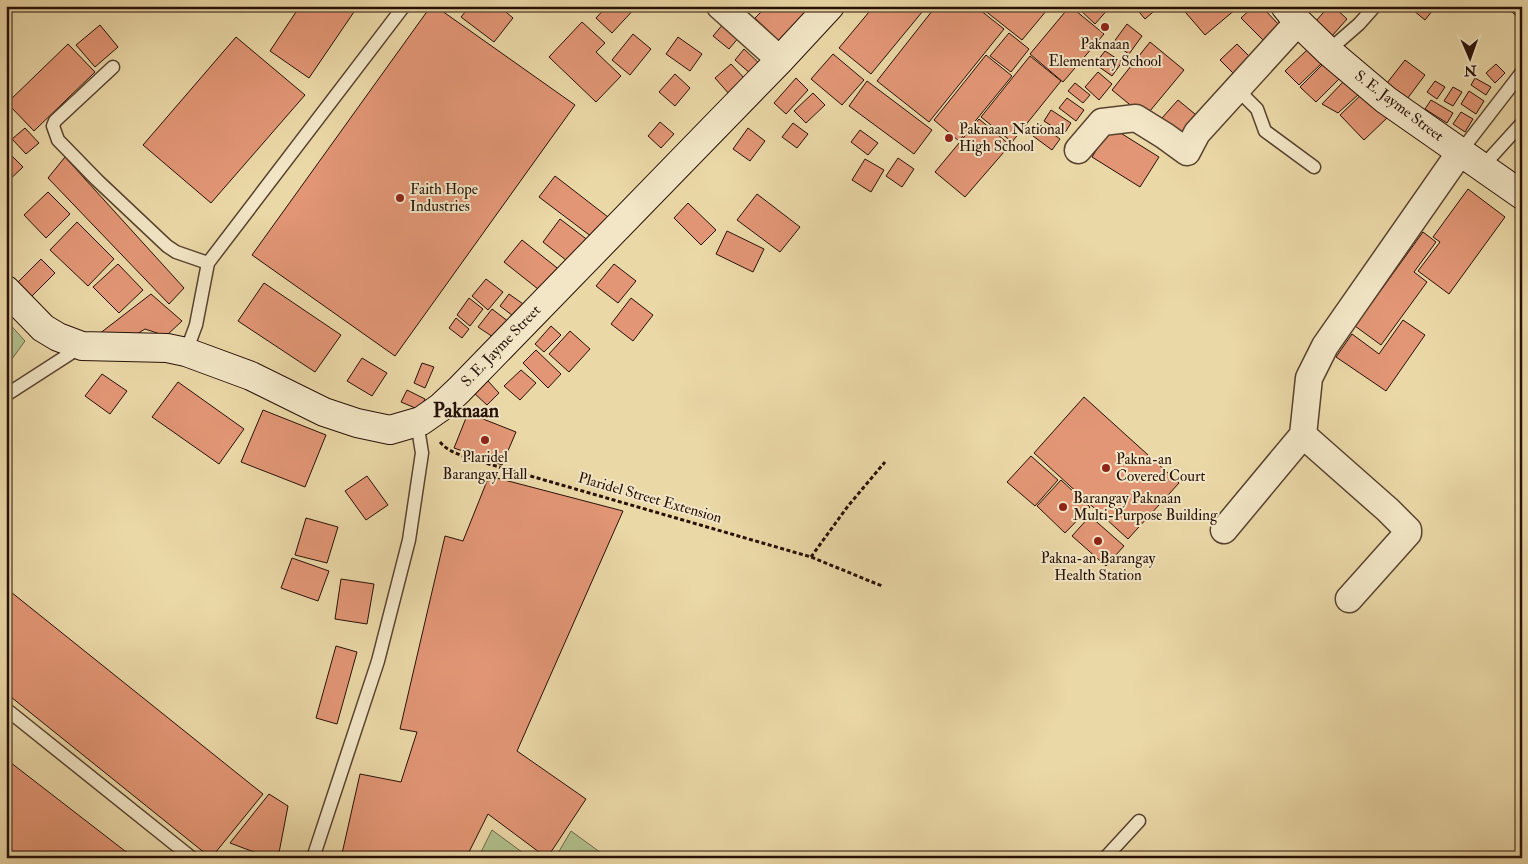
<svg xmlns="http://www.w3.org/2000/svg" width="1528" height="864" font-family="'IM FELL Double Pica',serif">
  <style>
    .green { fill: #b1c08c; stroke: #6c684a }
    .building { fill: #e29675; stroke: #271007 }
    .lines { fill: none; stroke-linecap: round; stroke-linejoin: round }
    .lane-casing { stroke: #58422f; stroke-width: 15 }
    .street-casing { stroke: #58422f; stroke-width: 29 }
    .secondary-casing { stroke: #271007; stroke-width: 30 }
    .path { stroke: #271007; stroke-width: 3; stroke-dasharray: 4 2.5; stroke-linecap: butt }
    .lane { stroke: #f2e6c6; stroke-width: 12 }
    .street { stroke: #f2e6c6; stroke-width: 26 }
    .secondary { stroke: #f2e6c6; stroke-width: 28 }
    .poi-dot { fill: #8f2418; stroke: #f2e6c6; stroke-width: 2 }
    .labels { text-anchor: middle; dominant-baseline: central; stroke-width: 4; stroke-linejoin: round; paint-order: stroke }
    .poi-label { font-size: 15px; fill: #271007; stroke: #f2e6c6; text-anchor: start }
    .street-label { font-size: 15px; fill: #271007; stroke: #f2e6c6 }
    .district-label { font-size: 20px; font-weight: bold; fill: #271007; stroke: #f2e6c6 }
  </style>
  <rect width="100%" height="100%" fill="#ebd8a7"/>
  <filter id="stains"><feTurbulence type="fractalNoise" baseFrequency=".004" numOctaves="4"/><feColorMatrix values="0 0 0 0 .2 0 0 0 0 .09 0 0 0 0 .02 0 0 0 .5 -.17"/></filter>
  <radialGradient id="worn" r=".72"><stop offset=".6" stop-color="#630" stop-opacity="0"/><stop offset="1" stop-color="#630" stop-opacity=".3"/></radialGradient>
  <!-- green -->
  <g class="green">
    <path d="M6,320l19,21 -13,18 -6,4z"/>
    <path d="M492,830l38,28h-52z"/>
    <path d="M571,831l37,27h-53z"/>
  </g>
  <!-- building -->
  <g class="building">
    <path d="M300,6h58l-49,72 -39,-27z"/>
    <path d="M431,6h4l140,99 -180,251 -143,-101z"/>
    <path d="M470,6h29l14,12 -19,24 -33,-25z"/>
    <path d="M607,6h30l-25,27 -16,-15z"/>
    <path d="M767,6h52l-37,38 -27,-26z"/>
    <path d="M874,6h53l-56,68 -32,-26z"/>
    <path d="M936,6h39l29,23 -75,93 -52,-41z"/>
    <path d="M979,6h63l5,4 -25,30z"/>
    <path d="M1070,6l34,28 -41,48 -33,-28z"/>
    <path d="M1076,6h31l2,2 -14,16z"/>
    <path d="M1134,6h26l-15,13z"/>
    <path d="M1180,6h53l3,3 -31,26z"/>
    <path d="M1254,6h7l21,22 -16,15 -25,-25z"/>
    <path d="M1329,6h4l14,13 -15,17 -16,-15z"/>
    <path d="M1408,6h28l-11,14z"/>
    <path d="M1510,6h12v14l-14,-11z"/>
    <path d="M582,22l23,21 -9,9 25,24 -25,26 -47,-45z"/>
    <path d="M724,23l16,13 -11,13 -16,-13z"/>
    <path d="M1127,24l15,12 -13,18 -16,-11z"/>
    <path d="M100,25l18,22 -23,20 -19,-22z"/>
    <path d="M1009,33l20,16 -18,23 -21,-16z"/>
    <path d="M633,34l18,15 -21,26 -18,-15z"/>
    <path d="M236,37l69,58 -94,108 -68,-58z"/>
    <path d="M678,37l24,17 -12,17 -24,-17z"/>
    <path d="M1150,42l34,28 -39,47 -33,-27z"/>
    <path d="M68,44l27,28 -61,59 -27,-28z"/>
    <path d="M1237,44l16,16 -16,17 -17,-17z"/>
    <path d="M1309,48l14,14 -24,23 -14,-14z"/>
    <path d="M744,49l17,16 -9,10 -17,-15z"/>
    <path d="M1105,51l17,11 -10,14 -17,-12z"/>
    <path d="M833,54l31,26 -22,25 -31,-26z"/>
    <path d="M986,55l26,21 -53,65 -25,-21z"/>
    <path d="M1030,56l31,25 -49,61 -31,-25z"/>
    <path d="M1405,60l20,15 -18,24 -20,-16z"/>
    <path d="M1324,63l16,15 -24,24 -16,-15z"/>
    <path d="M731,64l16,17 -17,14 -15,-17z"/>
    <path d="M1496,64l9,9 -10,10 -9,-10z"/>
    <path d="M1098,72l14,12 -13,16 -14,-13z"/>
    <path d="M675,74l15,14 -15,18 -16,-14z"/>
    <path d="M796,78l12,12 -22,24 -12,-11z"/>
    <path d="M1475,78l16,9 -5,8 -15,-10z"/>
    <path d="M867,81l65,49 -18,24 -65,-48z"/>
    <path d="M1344,81l15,13 -21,19 -16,-9z"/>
    <path d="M1435,81l10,6 -8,12 -10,-7z"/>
    <path d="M1075,83l15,12 -7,8 -15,-12z"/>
    <path d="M1453,87l9,5 -9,14 -9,-5z"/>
    <path d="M1469,91l15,10 -8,13 -15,-10z"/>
    <path d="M1364,92l24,25 -24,23 -24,-25z"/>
    <path d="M813,93l12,12 -19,18 -12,-12z"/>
    <path d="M1067,98l17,12 -8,11 -17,-13z"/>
    <path d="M1178,100l23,19 -17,18 -22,-19z"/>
    <path d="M1431,100l22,13 -6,10 -22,-14z"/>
    <path d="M1051,110l20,13 -7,11 -20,-13z"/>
    <path d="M1461,112l12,7 -8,13 -12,-8z"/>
    <path d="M979,119l31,26 -45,52 -30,-25z"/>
    <path d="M660,122l14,12 -13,14 -13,-12z"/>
    <path d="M793,123l15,11 -11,14 -15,-11z"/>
    <path d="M1041,125l19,14 -8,11 -19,-14z"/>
    <path d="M1111,127l48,30 -19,30 -48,-30z"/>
    <path d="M25,128l14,15 -13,11 -14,-15z"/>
    <path d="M748,128l17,13 -15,20 -17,-12z"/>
    <path d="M860,130l18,13 -10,12 -17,-13z"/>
    <path d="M6,150l17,17 -17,16z"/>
    <path d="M65,157l119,131 -15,16 -121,-126z"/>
    <path d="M898,158l16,11 -12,18 -16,-11z"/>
    <path d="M865,159l19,11 -13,22 -19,-12z"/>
    <path d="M555,176l53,41 -16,20 -53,-40z"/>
    <path d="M1468,189l37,28 -56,77 -31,-23 22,-29 -7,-5z"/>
    <path d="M48,192l22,22 -24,24 -22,-23z"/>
    <path d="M757,194l43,33 -20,25 -43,-32z"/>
    <path d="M688,203l28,27 -15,15 -27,-27z"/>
    <path d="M560,219l29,22 -18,23 -28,-22z"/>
    <path d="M77,222l37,37 -26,27 -38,-36z"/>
    <path d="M727,231l37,18 -11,23 -37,-18z"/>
    <path d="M1423,232l13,10 -22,30 13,10 -46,63 -26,-19z"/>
    <path d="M522,240l39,31 -18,22 -39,-31z"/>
    <path d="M41,259l14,14 -24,24 -14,-14z"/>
    <path d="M118,264l25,26 -24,23 -26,-26z"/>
    <path d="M614,264l22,17 -18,22 -22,-17z"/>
    <path d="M486,279l17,13 -15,18 -16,-14z"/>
    <path d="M264,283l77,52 -26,37 -77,-51z"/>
    <path d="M151,294l31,27 -16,15 -21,-7 -28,17 -18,-12z"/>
    <path d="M509,294l17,12 -9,13 -17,-13z"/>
    <path d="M469,298l14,11 -13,17 -13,-11z"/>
    <path d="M631,298l22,17 -20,26 -22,-17z"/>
    <path d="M492,309l17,13 -13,17 -18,-12z"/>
    <path d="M456,318l13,11 -7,9 -13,-10z"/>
    <path d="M1403,320l22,15 -39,56 -50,-34 16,-23 27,20z"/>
    <path d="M551,326l10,9 -17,17 -9,-8z"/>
    <path d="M570,331l20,18 -21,23 -20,-18z"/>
    <path d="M536,350l25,24 -13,14 -25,-25z"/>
    <path d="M362,358l25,15 -15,23 -25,-15z"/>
    <path d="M422,363l12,4 -9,21 -11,-5z"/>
    <path d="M521,370l15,13 -16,17 -16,-14z"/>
    <path d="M102,374l25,17 -17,23 -25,-18z"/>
    <path d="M488,381l11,12 -12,12 -12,-11z"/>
    <path d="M178,382l66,47 -25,35 -67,-47z"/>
    <path d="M407,390l18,9 -5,11 -19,-8z"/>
    <path d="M1084,397l95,86 -51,56 -94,-86z"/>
    <path d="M263,410l63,25 -21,52 -64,-25z"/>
    <path d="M468,413l48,19 -14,33 -48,-17z"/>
    <path d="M1031,456l27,24 -23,26 -28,-24z"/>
    <path d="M367,476l21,29 -22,15 -21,-29z"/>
    <path d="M489,476l134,35 -106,240 69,48 -39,59 -59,-44 -22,44h-125l19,-84 41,8 16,-50 -17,-3 45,-193 18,5z"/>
    <path d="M1061,480l29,27 -25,26 -28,-27z"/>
    <path d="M1090,516l34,30 -18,20 -34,-30z"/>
    <path d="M306,518l32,9 -11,36 -32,-8z"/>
    <path d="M292,558l37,13 -11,30 -37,-13z"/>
    <path d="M341,579l33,5 -7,40 -32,-5z"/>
    <path d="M6,588l257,206 -52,64 -205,-165z"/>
    <path d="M336,646l21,6 -20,72 -21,-6z"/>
    <path d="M6,759l128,99h-128z"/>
    <path d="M269,794l19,12 -10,52h-8l-40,-15z"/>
  </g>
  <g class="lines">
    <defs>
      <g id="lane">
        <path d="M1328,51l31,-27 16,-18"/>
        <path d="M113,67l-58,54 -2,5 5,14 39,40 70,66 9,6 32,11"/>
        <path d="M1236,88l21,21 8,22 49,36"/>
        <path d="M1461,151l61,-79"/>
        <path d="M1482,167l40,-44"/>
        <path d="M186,352l10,-27 12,-62 196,-257"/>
        <path d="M6,395l76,-49"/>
        <path d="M6,709l186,149"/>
        <path d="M313,858l65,-197 31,-121 13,-87 -5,-31"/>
        <path d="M1105,858l34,-37"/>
      </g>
      <g id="street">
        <path d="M720,6l60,54"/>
        <path d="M1078,150l24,-28 34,-4 29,18 22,16 10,-19 101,-111"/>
        <path d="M1303,435l85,75 20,20v3l-59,66"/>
        <path d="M1224,530l79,-95 6,-57 16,-32 136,-195"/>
      </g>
      <g id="secondary">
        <path d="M1285,6l13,16 30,29 58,49 136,95"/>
        <path d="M6,290l37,38 15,9 24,9 85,2 19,4 65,24 73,36 33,11 33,7 31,-9 20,-14 18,-17 321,-330 50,-54"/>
      </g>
    </defs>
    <!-- lane casing -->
    <use href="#lane" class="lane-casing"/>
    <!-- street casing -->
    <use href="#street" class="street-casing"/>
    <!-- secondary casing -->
    <use href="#secondary" class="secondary-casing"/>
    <!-- path -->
    <g class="path">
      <path d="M440,442c10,12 28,15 42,20l329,95 71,29"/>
      <path d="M811,557l37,-51 37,-44"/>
    </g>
    <!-- lane -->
    <use href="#lane" class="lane"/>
    <!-- street -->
    <use href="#street" class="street"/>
    <!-- secondary -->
    <use href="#secondary" class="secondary"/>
  </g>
  <!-- markers -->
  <g class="poi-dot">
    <circle cx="1105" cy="27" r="5"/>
    <circle cx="949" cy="138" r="5"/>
    <circle cx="400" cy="198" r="5"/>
    <circle cx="485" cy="440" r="5"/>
    <circle cx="1106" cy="468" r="5"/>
    <circle cx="1063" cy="507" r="5"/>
    <circle cx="1098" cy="541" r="5"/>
  </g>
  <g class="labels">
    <!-- poi labels -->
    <g class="poi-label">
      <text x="1105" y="44" text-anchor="middle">Paknaan<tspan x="1105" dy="17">Elementary School</tspan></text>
      <text x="959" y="129">Paknaan National<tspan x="959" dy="17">High School</tspan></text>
      <text x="410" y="189">Faith Hope<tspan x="410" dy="17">Industries</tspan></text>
      <text x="485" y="457" text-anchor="middle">Plaridel<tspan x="485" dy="17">Barangay Hall</tspan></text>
      <text x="1116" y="459">Pakna-an<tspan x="1116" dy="17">Covered Court</tspan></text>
      <text x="1073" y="498">Barangay Paknaan<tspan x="1073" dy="17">Multi-Purpose Building</tspan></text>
      <text x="1098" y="558" text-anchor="middle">Pakna-an Barangay<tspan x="1098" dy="17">Health Station</tspan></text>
    </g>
    <!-- street labels -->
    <g class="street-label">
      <text transform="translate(1399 106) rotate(37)">S. E. Jayme Street</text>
      <text transform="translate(501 346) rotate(-46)">S. E. Jayme Street</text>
      <text transform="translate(650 498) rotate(16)">Plaridel Street Extension</text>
    </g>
    <!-- district labels -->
    <g class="district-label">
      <text x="466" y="410">Paknaan</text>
    </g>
  </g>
  <!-- margin -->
  <rect width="1528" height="864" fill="none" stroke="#ebd8a7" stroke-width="25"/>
  <rect x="8" y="8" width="1513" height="849" fill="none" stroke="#271007" stroke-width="2.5"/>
  <rect x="12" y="12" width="1503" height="839" fill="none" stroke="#271007"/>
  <!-- north arrow -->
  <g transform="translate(1470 58) rotate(178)" stroke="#f2e6c6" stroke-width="4" paint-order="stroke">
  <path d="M0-4L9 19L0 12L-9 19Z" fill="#271007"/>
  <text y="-8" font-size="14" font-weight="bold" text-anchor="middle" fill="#271007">N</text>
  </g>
  <rect width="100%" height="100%" filter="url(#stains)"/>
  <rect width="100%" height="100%" fill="url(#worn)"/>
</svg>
